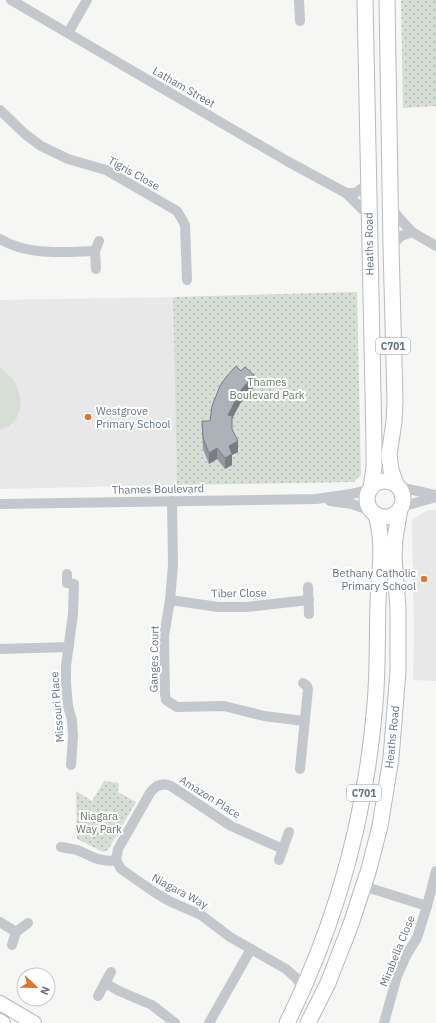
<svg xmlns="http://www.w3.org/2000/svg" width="436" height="1023" font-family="'IBM Plex Sans',sans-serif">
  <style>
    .built { fill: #e7e8e7 }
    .grass { fill: #d7ded5 }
    .park { fill: url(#park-dots) }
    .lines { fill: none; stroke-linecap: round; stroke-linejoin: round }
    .secondary-casing { stroke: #b6bac0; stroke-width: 16 }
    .primary-casing { stroke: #b7babf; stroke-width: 17 }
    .minor { stroke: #c4c7cb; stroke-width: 10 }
    .secondary { stroke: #fff; stroke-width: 14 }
    .primary { stroke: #fff; stroke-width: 15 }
    .wall { fill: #95999f }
    .shaded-wall { fill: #797d82 }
    .building { fill: #adb2b9; stroke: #797d82 }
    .poi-dot { fill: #e0742b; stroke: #fff; stroke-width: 1.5 }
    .labels { text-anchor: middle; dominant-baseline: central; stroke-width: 4; stroke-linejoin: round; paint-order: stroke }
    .shield { fill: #fff; stroke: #949ca9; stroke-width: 1 }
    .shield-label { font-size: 10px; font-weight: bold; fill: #667284 }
    .street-label { font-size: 11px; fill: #667284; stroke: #fff }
    .park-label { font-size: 11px; fill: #667b65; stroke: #fff }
    .poi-label { font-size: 11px; fill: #667284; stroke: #fff; text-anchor: start }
  </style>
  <defs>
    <pattern id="park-dots" width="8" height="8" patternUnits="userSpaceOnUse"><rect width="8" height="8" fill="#d7ded5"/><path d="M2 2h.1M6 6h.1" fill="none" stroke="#b2b8b2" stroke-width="1.8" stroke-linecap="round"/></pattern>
  </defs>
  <rect width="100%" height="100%" fill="#f6f7f4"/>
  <!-- built -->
  <g class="built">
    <path d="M173,297l4,188 -177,4v-189z"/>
    <path d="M428,510h8v171l-23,-1 1,-42 -2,-118z"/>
  </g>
  <!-- grass -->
  <path class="grass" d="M0,367c5,5 12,10 15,16 10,19 7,40 -15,47z"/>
  <!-- park -->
  <g class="park">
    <path d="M401,0h35v106l-33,2z"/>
    <path d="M357,292l4,183 -7,7 -177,3 -4,-188z"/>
    <path d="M104,781l15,2 -1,9 18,10 -28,48 -5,2 -26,-13 -1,-48 16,10z"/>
  </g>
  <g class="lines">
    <defs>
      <g id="secondary">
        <path d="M0,1003l34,20"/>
        <path d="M0,1021l3,2"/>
      </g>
      <g id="primary">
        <path d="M365,0l9,443v24l-3,21"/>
        <path d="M387,0l4,246 4,155 -1,21 -5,33 2,15 5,14"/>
        <circle cx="385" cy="499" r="18"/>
        <path d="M287,1023c49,-99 79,-208 88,-319 3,-34 2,-68 3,-102 1,-30 7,-58 -2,-87"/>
        <path d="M308,1023l20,-40 23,-59 18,-55 11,-43 11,-68 7,-87v-63l-4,-50 1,-20 5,-29"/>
      </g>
    </defs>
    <!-- secondary casing -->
    <use href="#secondary" class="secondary-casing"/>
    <!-- primary casing -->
    <use href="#primary" class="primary-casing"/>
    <!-- minor -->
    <g class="minor">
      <path d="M11,0l276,161 59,32 23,23"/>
      <path d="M299,0l1,21"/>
      <path d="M68,33l19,-33"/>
      <path d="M0,110l25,24 16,12 27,13 38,11 71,41 6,10 2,4 2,55"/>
      <path d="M346,193h9l13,-9"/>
      <path d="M390,206l10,13 12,13 24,14"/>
      <path d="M0,239c29,17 62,13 95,12"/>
      <path d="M391,246l10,-10 11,-4"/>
      <path d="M96,269l-1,-18 4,-10"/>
      <path d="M399,487l37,8"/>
      <path d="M172,501l1,64 -3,35 -6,36 1,58 1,6 11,7 47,-1 40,10 40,5"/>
      <path d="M330,501l22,3 19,7"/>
      <path d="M0,504l316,-5 35,-5 18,-4"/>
      <path d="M401,507l35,-10"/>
      <path d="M67,574v9l7,1 -1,30 -7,52v18l2,22 4,14 1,17 -2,28"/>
      <path d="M308,587l1,27"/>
      <path d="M170,600l48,7h28l63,-7"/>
      <path d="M0,649l69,-2"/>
      <path d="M300,769l8,-80 -1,-3 -4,-3"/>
      <path d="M61,847c5,1 11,2 16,3 13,5 23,13 39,10l5,9 33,23 15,9 32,14 29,22 56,32 10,9 7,10"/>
      <path d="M116,860l2,-11 32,-56c5,-7 12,-11 21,-7l60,40 52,23"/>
      <path d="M279,860l10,-28"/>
      <path d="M363,886l64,20 -10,32 -10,16 -10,22 -13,47"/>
      <path d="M427,906l9,-35"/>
      <path d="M0,922l16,10"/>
      <path d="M12,945l4,-13 12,-9"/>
      <path d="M105,983l14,8 33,14 23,18"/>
      <path d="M98,996l13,-24"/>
      <path d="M209,1023l42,-74"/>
    </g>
    <!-- secondary -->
    <use href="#secondary" class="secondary"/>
    <!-- primary -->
    <use href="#primary" class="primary"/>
  </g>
  <!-- wall -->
  <path class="wall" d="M254,387l-13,15 -9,17v10l6,23 -6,3v10l-7,4 -8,-10 -8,5 -6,-15 -1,-28h8z"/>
  <!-- shaded-wall -->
  <g class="shaded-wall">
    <path d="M254,375v12l-13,15 -13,24v-11l13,-25z"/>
    <path d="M238,441v11l-6,3v10l-7,4v-11l4,-12z"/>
    <path d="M217,448v11l-8,5v-11z"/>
  </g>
  <!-- building -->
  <path class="building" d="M236,366l5,5 4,-4 9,8 -13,15 -13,25 4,1v13l6,12 -9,5 3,8 -7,4 -8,-10 -8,5 -6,-15 -1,-17h8l2,-15 8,-20 6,-9z"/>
  <!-- markers -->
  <g class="poi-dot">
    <circle cx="88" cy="417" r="4"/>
    <circle cx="424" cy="579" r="4"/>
  </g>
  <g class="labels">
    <!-- shield labels -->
    <g class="shield">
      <rect x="376" y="338" width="34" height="16" rx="3"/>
      <rect x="347" y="785" width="34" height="16" rx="3"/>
    </g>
    <g class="shield-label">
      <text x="393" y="346">C701</text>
      <text x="364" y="793">C701</text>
    </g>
    <!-- street labels -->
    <g class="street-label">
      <text transform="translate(184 87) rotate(30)">Latham Street</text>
      <text transform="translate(134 173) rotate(29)">Tigris Close</text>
      <text transform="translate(369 244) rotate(-91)">Heaths Road</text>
      <text transform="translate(158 489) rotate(-1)">Thames Boulevard</text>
      <text transform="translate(239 593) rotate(-1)">Tiber Close</text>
      <text transform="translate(154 659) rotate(-89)">Ganges Court</text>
      <text transform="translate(57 707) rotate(-95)">Missouri Place</text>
      <text transform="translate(392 737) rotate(-84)">Heaths Road</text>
      <text transform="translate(210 797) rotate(32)">Amazon Place</text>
      <text transform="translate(180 891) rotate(28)">Niagara Way</text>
      <text transform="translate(397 951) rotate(-68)">Mirabella Close</text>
    </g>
    <!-- park labels -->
    <g class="park-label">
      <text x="267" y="382">Thames<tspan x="267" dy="13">Boulevard Park</tspan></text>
      <text x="99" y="816">Niagara<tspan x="99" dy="13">Way Park</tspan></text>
    </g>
    <!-- poi labels -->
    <g class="poi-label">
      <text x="96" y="411">Westgrove<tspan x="96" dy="13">Primary School</tspan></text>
      <text x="416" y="573" text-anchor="end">Bethany Catholic<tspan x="416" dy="13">Primary School</tspan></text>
    </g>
  </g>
  <!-- north arrow -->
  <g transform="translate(36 987) rotate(112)"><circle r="19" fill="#ffffff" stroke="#c2c7ce"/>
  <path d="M0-3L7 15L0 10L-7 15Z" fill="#e0742b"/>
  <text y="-6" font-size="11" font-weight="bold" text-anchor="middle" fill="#667284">N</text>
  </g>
</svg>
